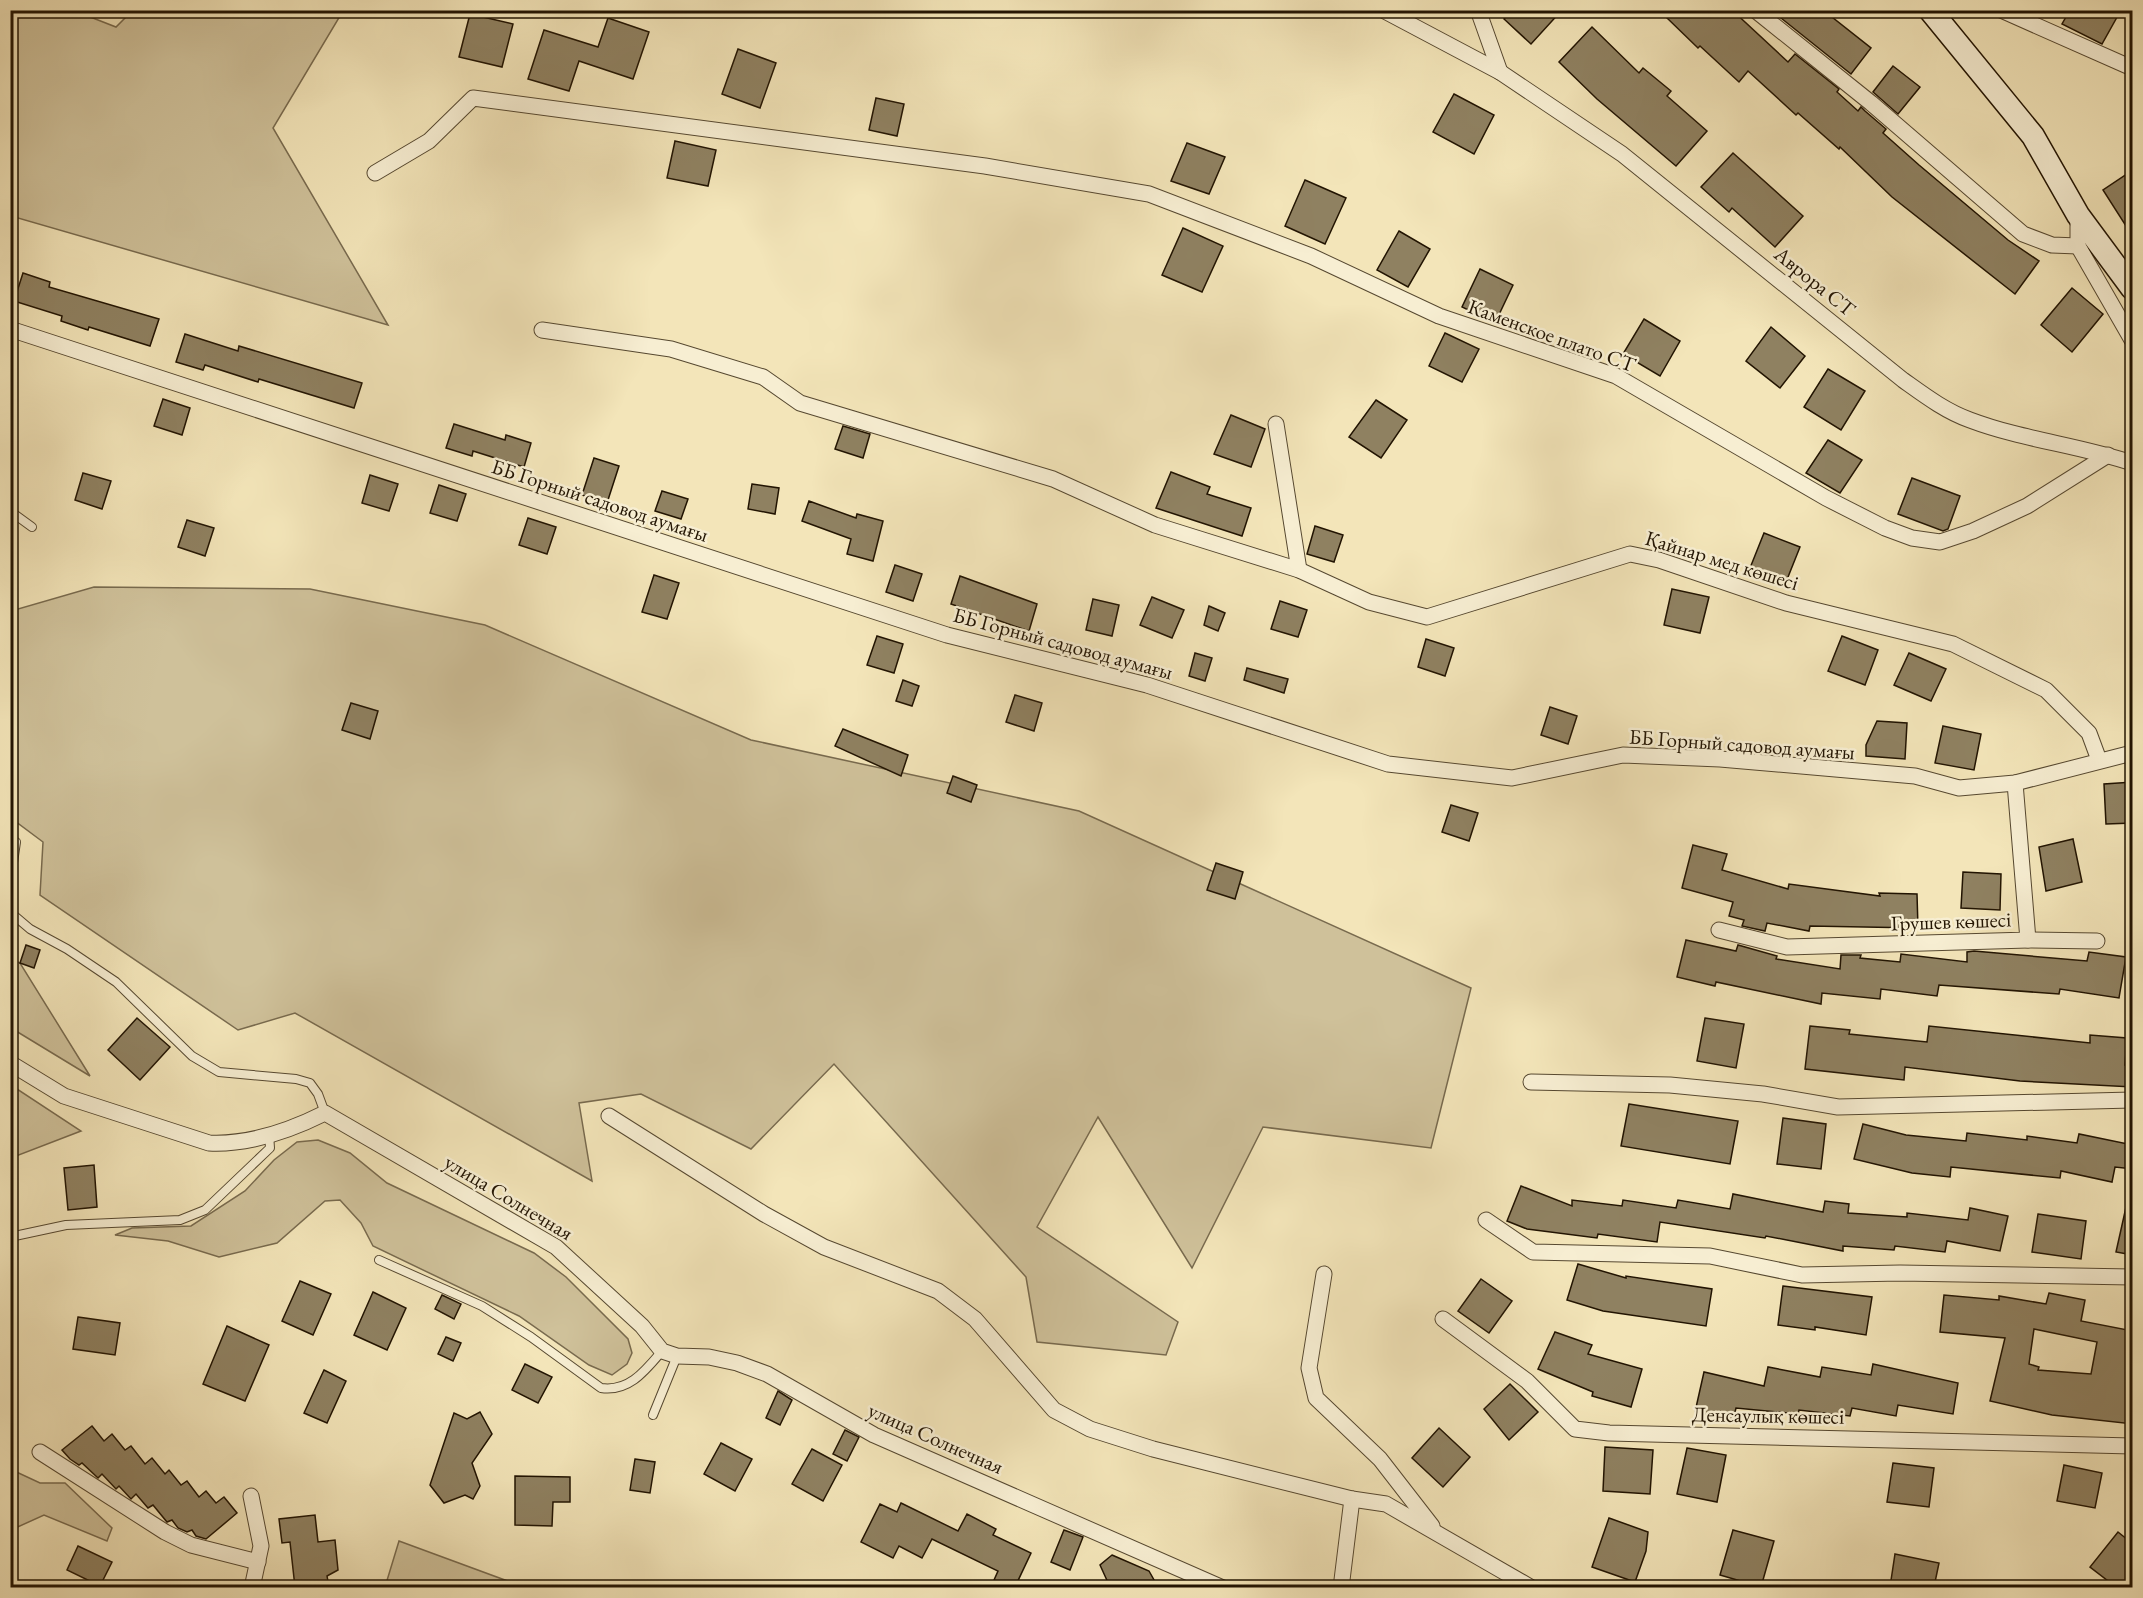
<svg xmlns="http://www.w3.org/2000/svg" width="2143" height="1598" font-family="'EB Garamond',serif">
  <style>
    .green { fill: #cfc19a; stroke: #786a4e; stroke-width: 1.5 }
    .building { fill: #8f8161; stroke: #221402; stroke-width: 1.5; fill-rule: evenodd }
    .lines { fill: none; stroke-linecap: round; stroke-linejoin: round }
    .lane-casing { stroke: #564830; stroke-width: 10 }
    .street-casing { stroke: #564830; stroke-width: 17 }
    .secondary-casing { stroke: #221402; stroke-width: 25 }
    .lane { stroke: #f7eed2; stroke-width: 8 }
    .street { stroke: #f7eed2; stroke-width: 15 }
    .secondary { stroke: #f7eed2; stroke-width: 22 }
    .labels { text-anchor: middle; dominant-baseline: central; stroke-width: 5; stroke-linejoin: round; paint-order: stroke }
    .street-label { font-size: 21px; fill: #221402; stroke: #f7eed2 }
  </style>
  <rect width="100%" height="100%" fill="#f3e5b9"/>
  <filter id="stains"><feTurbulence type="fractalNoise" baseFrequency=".00333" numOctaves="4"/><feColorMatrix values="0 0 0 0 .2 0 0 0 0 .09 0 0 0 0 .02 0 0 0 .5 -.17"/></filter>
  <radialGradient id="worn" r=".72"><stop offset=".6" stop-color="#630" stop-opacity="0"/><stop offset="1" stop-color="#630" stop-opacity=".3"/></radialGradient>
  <!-- green -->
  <g class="green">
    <path d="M10,11h65l41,16 16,-16h211l-70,117 115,197 -377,-109z"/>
    <path d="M94,587l216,2 175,36 266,115 328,71 392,177 -40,160 -168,-21 -71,141 -94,-151 -61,110 141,95 -12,33 -129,-13 -11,-65 -192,-213 -83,85 -110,-55 -62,9 13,78 -297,-168 -57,17 -198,-135 3,-53 -32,-24v-207z"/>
    <path d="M11,959l9,4 70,113 -79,-48z"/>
    <path d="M10,1085h1l70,46 -70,27z"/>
    <path d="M318,1140l32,13 37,30 147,70 32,24 62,62 4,14 -5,11 -15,11 -23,-10 -70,-49 -146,-70 -12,-23 -21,-23 -15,1 -48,42 -58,14 -51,-16 -53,-6 17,-7 59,-2 54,-35 29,-31 23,-18z"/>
    <path d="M10,1469l30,14h25l47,45 -5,13 -63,-26 -33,15z"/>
    <path d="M399,1541l125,46h-139z"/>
  </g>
  <!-- building -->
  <g class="building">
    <path d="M1511,10h51l-31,34 -27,-25z"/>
    <path d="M1674,10h58l56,52 7,-8 44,35 -2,3 21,19 3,-4 4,4 21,18 -3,4 36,32 89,75 31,21 -24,33 -123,-97 -52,-50 -1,2 -41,-36 -2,2 -48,-44 -9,11 -39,-36 -2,2 -31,-30z"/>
    <path d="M1771,10h52l48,38 -20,26z"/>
    <path d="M2070,10h51l-19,34 -40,-20z"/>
    <path d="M470,14l43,10 -11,43 -43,-10z"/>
    <path d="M608,18l41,14 -16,47 -54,-18 -10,30 -41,-12 16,-49 54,17z"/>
    <path d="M1592,27l47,46 4,-5 28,23 -4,5 40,35 -31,35 -79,-67 -38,-37z"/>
    <path d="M738,49l38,14 -16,45 -38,-14z"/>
    <path d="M1893,66l27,21 -22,27 -25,-22z"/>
    <path d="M1454,94l40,21 -20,39 -41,-22z"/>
    <path d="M876,98l28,6 -7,32 -28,-6z"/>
    <path d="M675,141l41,9 -8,36 -41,-8z"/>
    <path d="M1187,143l38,14 -16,37 -38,-13z"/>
    <path d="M1733,153l70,63 -28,31 -43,-39 -3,4 -28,-25z"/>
    <path d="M2133,170v67l-30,-47z"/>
    <path d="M1305,180l41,18 -21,46 -40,-18z"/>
    <path d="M1183,228l40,18 -21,46 -40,-17z"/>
    <path d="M1399,231l31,18 -22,38 -31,-17z"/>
    <path d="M1480,269l33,16 -18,38 -33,-16z"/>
    <path d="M23,273l27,9 -1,5 110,32 -9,27 -61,-19 -1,3 -27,-9 1,-5 -48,-15z"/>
    <path d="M2072,288l31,26 -31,38 -31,-27z"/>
    <path d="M1644,319l36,22 -20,35 -37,-22z"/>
    <path d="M1771,327l34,29 -25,32 -34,-27z"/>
    <path d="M1445,333l34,16 -17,33 -33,-16z"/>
    <path d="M185,334l53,17 1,-5 123,37 -8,25 -95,-29 -1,3 -53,-17 -2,5 -27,-8z"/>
    <path d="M1828,369l37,22 -24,39 -37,-23z"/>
    <path d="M163,399l27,9 -8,27 -28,-9z"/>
    <path d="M1376,400l31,20 -26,38 -32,-21z"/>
    <path d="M1231,415l34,14 -14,38 -37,-13z"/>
    <path d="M454,424l51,16 1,-5 25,8 -7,24 -51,-16 -1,5 -26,-8z"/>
    <path d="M843,426l27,8 -7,24 -28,-9z"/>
    <path d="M1828,440l34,20 -22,33 -34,-20z"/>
    <path d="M594,458l25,8 -12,37 -25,-8z"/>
    <path d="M1171,472l39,15 -3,7 44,14 -9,28 -86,-28z"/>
    <path d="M83,473l28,8 -9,28 -27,-9z"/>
    <path d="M370,475l28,9 -9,27 -27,-8z"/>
    <path d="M1912,478l48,18 -12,33 -5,2 -45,-17z"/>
    <path d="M752,484l27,4 -4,26 -27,-5z"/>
    <path d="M439,485l27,9 -9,27 -27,-8z"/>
    <path d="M662,491l26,8 -7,20 -26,-8z"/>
    <path d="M809,501l47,17 1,-4 26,7 -10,40 -26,-7 4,-15 -49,-18z"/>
    <path d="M528,518l28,9 -9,27 -28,-9z"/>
    <path d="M187,520l27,8 -9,28 -27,-9z"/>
    <path d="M1315,526l28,9 -9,27 -27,-8z"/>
    <path d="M1764,533l36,14 -14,35 -36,-14z"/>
    <path d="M895,565l27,9 -9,27 -27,-9z"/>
    <path d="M654,575l25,8 -12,36 -25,-7z"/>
    <path d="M960,576l77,28 -8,27 -78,-27z"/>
    <path d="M1672,589l37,8 -9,36 -36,-8z"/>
    <path d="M1152,597l32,13 -12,28 -32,-13z"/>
    <path d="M1093,599l26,6 -7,31 -26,-6z"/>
    <path d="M1280,601l27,9 -9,27 -27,-8z"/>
    <path d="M1209,606l16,7 -7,18 -14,-6z"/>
    <path d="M877,636l26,8 -9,29 -27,-8z"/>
    <path d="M1842,636l36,14 -13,35 -37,-14z"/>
    <path d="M1426,639l28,9 -9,28 -27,-9z"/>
    <path d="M1195,653l17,5 -7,23 -16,-5z"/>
    <path d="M1909,653l37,16 -15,32 -37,-16z"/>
    <path d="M1247,668l41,11 -4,14 -40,-13z"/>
    <path d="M903,680l16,6 -7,20 -16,-5z"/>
    <path d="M1015,695l27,8 -8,28 -28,-9z"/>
    <path d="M351,703l27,8 -8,28 -28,-9z"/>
    <path d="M1550,707l27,9 -9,28 -27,-9z"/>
    <path d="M1877,721l30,2 -2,36 -39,-3v-11z"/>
    <path d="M1943,726l38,8 -7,36 -39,-7z"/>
    <path d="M843,729l65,26 -7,21 -66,-30z"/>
    <path d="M953,776l24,9 -6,17 -24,-9z"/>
    <path d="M2133,782v41l-27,1 -2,-40z"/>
    <path d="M1451,805l27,8 -9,28 -27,-9z"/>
    <path d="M2073,839l9,43 -36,9 -7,-44z"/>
    <path d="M1693,845l34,9 -5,16 66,19 1,-5 91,12 -1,-3 38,1 1,34 -108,-2 -1,5 -42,-8 -2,8 -23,-5 2,-6 -15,-4 4,-14 -51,-14z"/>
    <path d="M1216,863l27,9 -8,27 -28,-9z"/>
    <path d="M1963,872l38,2 -1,36 -39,-2z"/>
    <path d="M1686,940l50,11 2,-6 39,11 -1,3 64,10 1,-14h20l-1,3 40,4 1,-8 66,8v-10l7,-1 113,10 2,-9 37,5 -7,41 -59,-9 -1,5 -120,-9 -2,11 -56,-7 -1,10 -58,-6 -1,11 -105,-22 -1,4 -38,-9z"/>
    <path d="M26,945l14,5 -6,18 -14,-5z"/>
    <path d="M137,1018l33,29 -30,33 -32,-30z"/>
    <path d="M1705,1018l39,6 -8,44 -39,-7z"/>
    <path d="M1810,1026l40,4 -1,4 78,8 2,-16 161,17v-8l37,3 -2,27 8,1v21l-113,-6 -115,-14 -1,13 -99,-11z"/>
    <path d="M1629,1104l109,17 -8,43 -109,-18z"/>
    <path d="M1783,1118l43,6 -5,45 -44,-5z"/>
    <path d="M1863,1124l43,11 60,6 1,-8 60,7v-4l50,7 2,-9 54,11v24l-18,-2 -3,15 -51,-11 -1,7 -109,-11 -1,10 -38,-4 -58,-14z"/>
    <path d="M94,1165l3,42 -29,3 -4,-42z"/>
    <path d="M1521,1186l51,20v-6l50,6 1,-6 53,8 2,-8 52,9 3,-15 90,18 2,-11 24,3 -1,9 59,4v-4l61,7 2,-12 38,8 -8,35 -53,-10 -2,11 -50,-6 -1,4 -51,-4v5l-77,-15 -1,2 -105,-16 -3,20 -59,-8 -1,4 -70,-9 -20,-8z"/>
    <path d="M2126,1207l7,1v47l-17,-3z"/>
    <path d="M2038,1214l48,7 -5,38 -49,-7z"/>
    <path d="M1578,1264l48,14v-2l86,13 -6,37 -103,-15 -36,-11z"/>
    <path d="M1481,1279l31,22 -23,32 -31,-22z"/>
    <path d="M300,1281l31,13 -18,41 -31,-14z"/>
    <path d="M1783,1286l89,11 -6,38 -51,-8v3l-37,-5z"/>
    <path d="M373,1292l33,16 -19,42 -33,-15z"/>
    <path d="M2049,1293l36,7 -4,21 52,10v93l-81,-9 -62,-14 15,-63 -65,-6 4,-37 55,5v-4l47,8zM2034,1329l63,13 -6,32 -53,-4 1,-3 -10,-3z"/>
    <path d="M442,1295l19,9 -7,15 -19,-10z"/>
    <path d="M78,1317l42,6 -5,32 -42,-6z"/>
    <path d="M227,1326l42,19 -24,56 -42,-17z"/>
    <path d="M1555,1332l37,13 -4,9 54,15 -11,38 -39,-11 1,-4 -55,-23z"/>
    <path d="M446,1337l15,6 -8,18 -15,-7z"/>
    <path d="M525,1364l27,13 -14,26 -26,-13z"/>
    <path d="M1873,1364l85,19 -5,31 -55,-9 -2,11 -44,-8 -2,8 -51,-6 -1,4 -62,-6 -3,12 -38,-8 9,-40 60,14 4,-19 52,10 2,-10 49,8z"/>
    <path d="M324,1370l22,11 -19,42 -23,-10z"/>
    <path d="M1510,1384l28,28 -29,28 -25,-31z"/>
    <path d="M778,1391l14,9 -12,25 -14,-7z"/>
    <path d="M480,1412l12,22 -20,29 8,23 -7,13 -8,-4 -21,8 -14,-18 24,-72 13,6z"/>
    <path d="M92,1426l12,15 8,-7 13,16 6,-4 14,18 7,-6 13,16 4,-4 12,15 6,-4 12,16 7,-6 10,12 8,-6 13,16 -31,26 -10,-3 -4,-6 -5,2 -9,-4 -6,-8 -5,2 -14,-17 -5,3 -12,-14 -5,5 -12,-13 -3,3 -14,-15 -4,4 -16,-15 -3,2 -9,-6 -8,-9z"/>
    <path d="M1439,1428l31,29 -27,30 -31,-29z"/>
    <path d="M845,1430l14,7 -12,24 -14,-7z"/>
    <path d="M721,1443l31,16 -17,32 -31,-17z"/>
    <path d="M1605,1447l48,3 -3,44 -47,-3z"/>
    <path d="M1687,1448l39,7 -9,47 -40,-8z"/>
    <path d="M812,1449l30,16 -19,36 -31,-17z"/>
    <path d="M635,1459l20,3 -5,31 -20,-3z"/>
    <path d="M1893,1463l41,5 -5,39 -42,-5z"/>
    <path d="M2064,1465l38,8 -7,35 -38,-7z"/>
    <path d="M515,1476l55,1v25h-17l-1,24 -37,-1z"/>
    <path d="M901,1503l57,28 9,-17 29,15 -3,6 38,18 -16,34 -21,-7 4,-9 -66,-32 -10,19 -23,-12 -6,12 -32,-16 19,-38 17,8z"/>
    <path d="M315,1515l3,27 17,-2 3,30 -11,6 2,11h-34l-5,-45 -8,1 -3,-24z"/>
    <path d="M1609,1518l39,14 -2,19 -11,31 -43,-15z"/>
    <path d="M1064,1530l19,7 -13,33 -19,-8z"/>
    <path d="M1733,1530l41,11 -13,46 -41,-12z"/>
    <path d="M2118,1532l15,12v29l-13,14h-4l-26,-20z"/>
    <path d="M78,1546l34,16 -12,24 -33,-16z"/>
    <path d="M1895,1554l44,9 -5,24h-44z"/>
    <path d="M1112,1555l37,16 9,16h-48l-10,-22z"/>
  </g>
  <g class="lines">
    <defs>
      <g id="lane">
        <path d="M10,511l22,16"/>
        <path d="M10,883l6,-41"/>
        <path d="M10,912l20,17 37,20 49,33 76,74 27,16 77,7 14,4 8,11 7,19"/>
        <path d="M10,1237l56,-12 114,-5 25,-10 65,-62 -1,-14"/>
        <path d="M379,1260l103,46 49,31 70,51c28,4 44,-17 61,-37"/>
        <path d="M653,1415l24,-59"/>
      </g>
      <g id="street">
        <path d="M1383,10l117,62 122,82 281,226c21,15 42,31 67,40 53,20 109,25 162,43"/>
        <path d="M1478,10l22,62"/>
        <path d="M1755,10l116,93 152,131 29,11 26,1"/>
        <path d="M2001,10l131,58"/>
        <path d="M375,173l54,-32 44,-43 512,68 164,28 162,62 128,60 177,60 210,122 59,30 27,10 28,4 33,-11 54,-25 81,-51"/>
        <path d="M2078,215v31l54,94"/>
        <path d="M10,329l937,306 200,50 241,79 124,14 111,-23 97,4 195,17 44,12 56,-5 117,-30"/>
        <path d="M542,330l129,19 92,28 37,26 253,76 102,46 144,45 70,32 58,15 203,-63 29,6 127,43 167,41 93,46 43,43 10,27"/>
        <path d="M1276,424l23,146"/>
        <path d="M1719,930l68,17 241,-7 -13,-157"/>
        <path d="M2028,940l69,1"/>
        <path d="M10,1063l54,33 145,47c40,2 80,-12 116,-30l231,134 86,79 20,25 15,5 32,1 28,6 30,11 107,61 349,153"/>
        <path d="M1531,1082l139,3 93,9 75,13 294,-7"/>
        <path d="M609,1116l155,98 60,33 114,44 37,28 79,91 36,19 63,20 199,50 34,5 146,84"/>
        <path d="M1486,1220l47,32 177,4 92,19 98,-2 232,4"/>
        <path d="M1324,1274l-15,94 7,30 64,61 52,67"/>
        <path d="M1443,1319l84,62 48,48 34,4 523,13"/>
        <path d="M40,1452l125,80 26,13 67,17"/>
        <path d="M251,1496l10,50 -9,42"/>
        <path d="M1341,1588l11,-89"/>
      </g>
      <path id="secondary" d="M1930,10l103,126 45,79 54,73"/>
    </defs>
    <!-- lane casing -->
    <use href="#lane" class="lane-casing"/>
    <!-- street casing -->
    <use href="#street" class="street-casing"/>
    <!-- secondary casing -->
    <use href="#secondary" class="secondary-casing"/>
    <!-- lane -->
    <use href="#lane" class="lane"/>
    <!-- street -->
    <use href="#street" class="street"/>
    <!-- secondary -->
    <use href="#secondary" class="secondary"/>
  </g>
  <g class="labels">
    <!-- street labels -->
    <g class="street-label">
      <text transform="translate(1815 281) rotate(39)">Аврора СТ</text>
      <text transform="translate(1552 335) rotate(20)">Каменское плато СТ</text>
      <text transform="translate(600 500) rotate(18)">ББ Горный садовод аумағы</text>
      <text transform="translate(1722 560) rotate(17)">Қайнар мед көшесі</text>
      <text transform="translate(1063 643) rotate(15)">ББ Горный садовод аумағы</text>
      <text transform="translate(1742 744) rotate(4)">ББ Горный садовод аумағы</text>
      <text transform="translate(1951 921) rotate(-2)">Грушев көшесі</text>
      <text transform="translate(509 1197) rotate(31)">улица Солнечная</text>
      <text transform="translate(1768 1415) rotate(1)">Денсаулық көшесі</text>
      <text transform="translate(936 1438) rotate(24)">улица Солнечная</text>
    </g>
  </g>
  <!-- margin -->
  <rect width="2143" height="1598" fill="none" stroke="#f3e5b9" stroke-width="36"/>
  <rect x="12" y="12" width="2119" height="1574" fill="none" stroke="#221402" stroke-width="3"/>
  <rect x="18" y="18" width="2107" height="1562" fill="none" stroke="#221402" stroke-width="1.5"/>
  <rect width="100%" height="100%" filter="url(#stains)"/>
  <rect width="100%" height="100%" fill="url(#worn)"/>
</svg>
